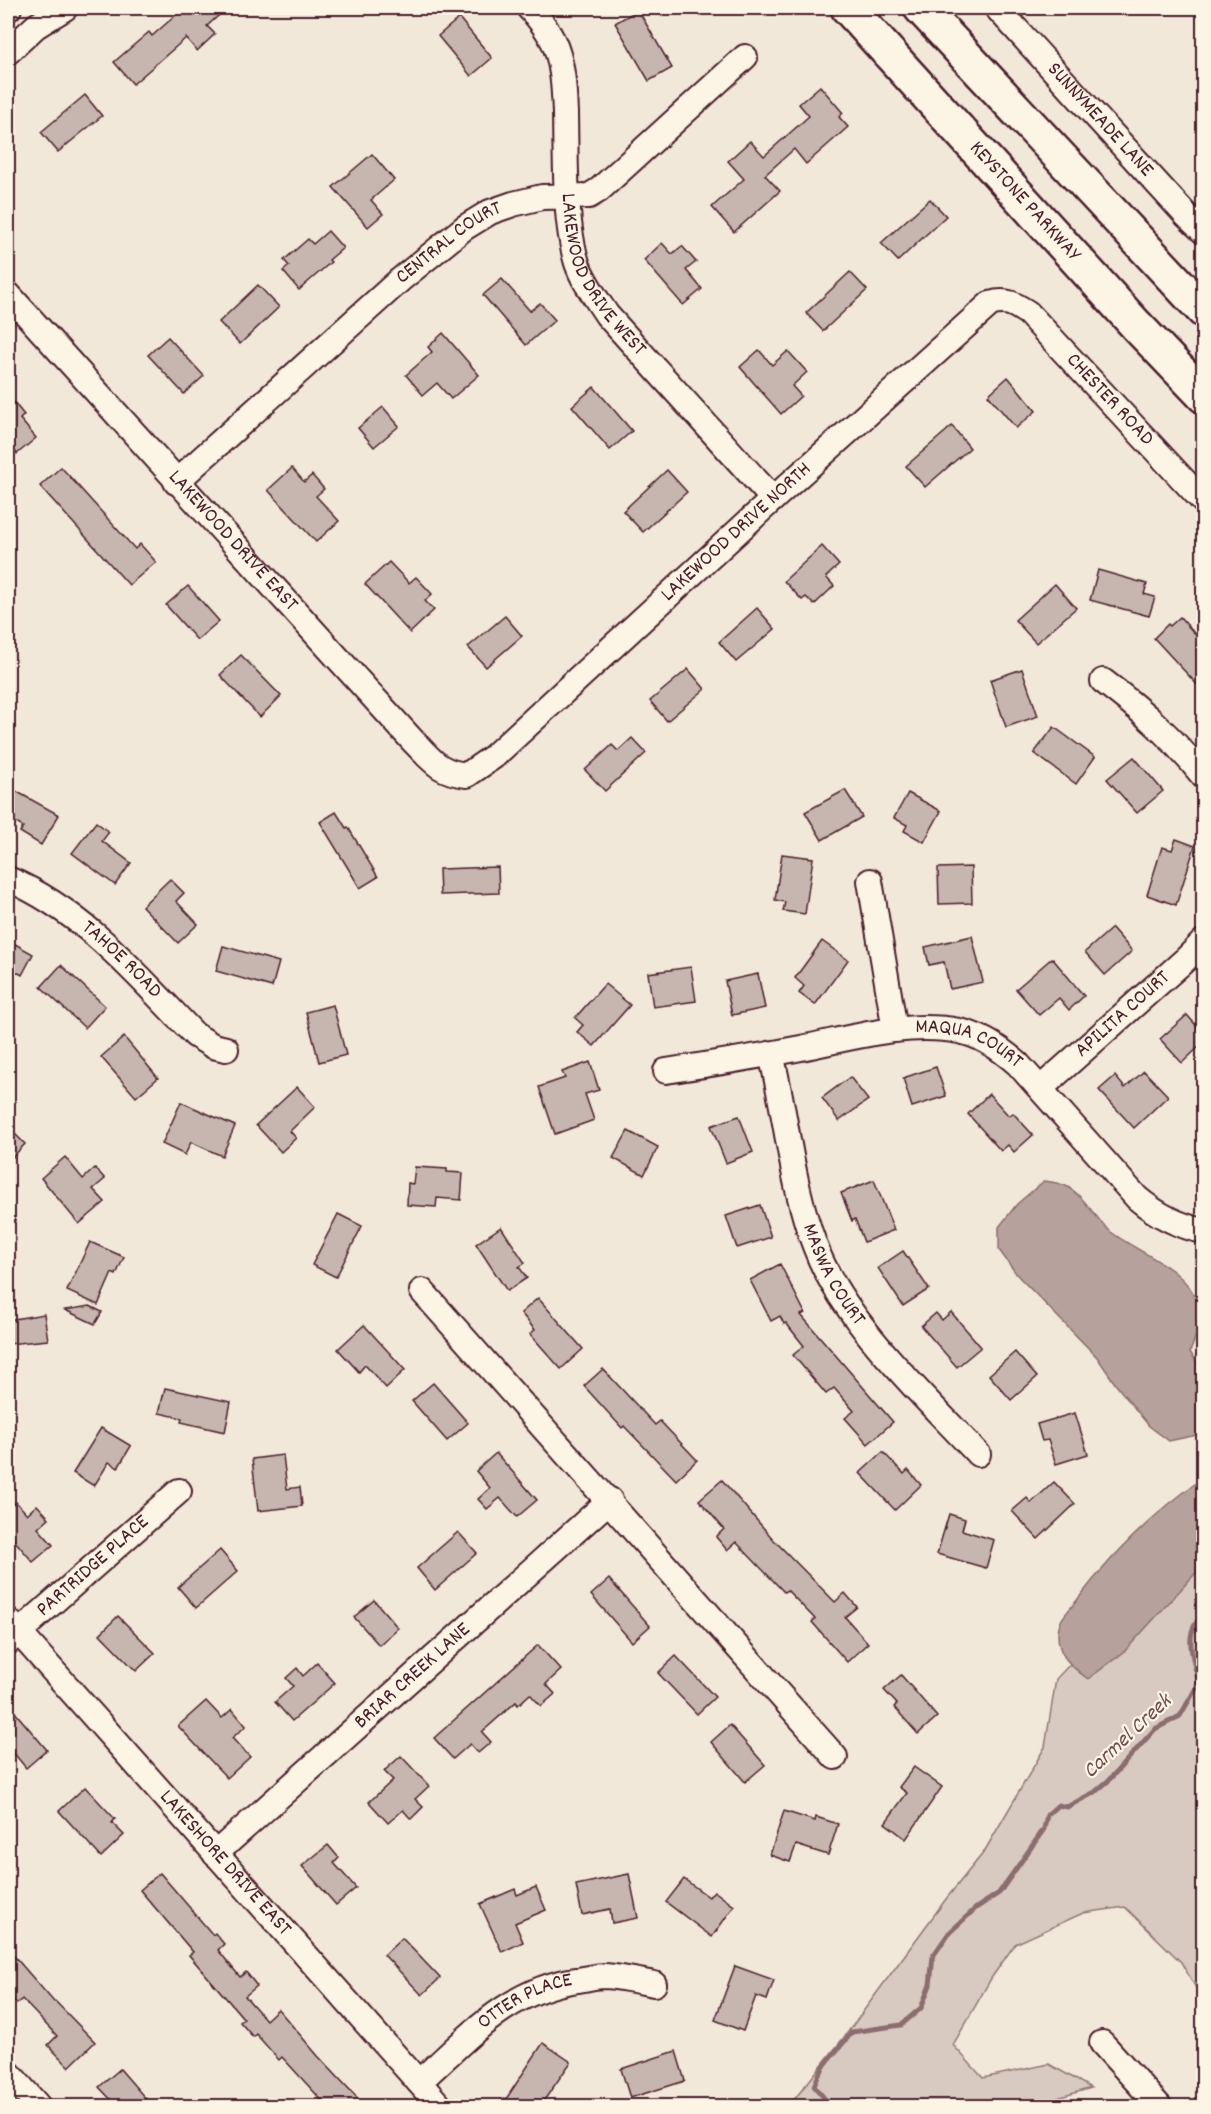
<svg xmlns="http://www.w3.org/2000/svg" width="1211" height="2114" font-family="Dekko,sans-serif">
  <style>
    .green { fill: #d8cac0; stroke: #917476; stroke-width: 1.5 }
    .water { fill: #b6a19c; stroke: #8b6d6f; stroke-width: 1.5 }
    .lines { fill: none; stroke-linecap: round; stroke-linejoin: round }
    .stream { stroke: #8b6d6f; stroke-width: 5 }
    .building { fill: #c7b6af; stroke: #4a1f2b; stroke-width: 1.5 }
    .minor-casing { stroke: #4a1f2b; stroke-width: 28 }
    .highway-casing { stroke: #4a1f2b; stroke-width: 38 }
    .minor { stroke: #fcf5e5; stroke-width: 24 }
    .highway { stroke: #fcf5e5; stroke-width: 33 }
    .labels { text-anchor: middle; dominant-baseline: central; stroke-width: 4.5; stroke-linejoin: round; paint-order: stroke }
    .street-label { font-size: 21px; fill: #4a1f2b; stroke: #fcf5e5 }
    .water-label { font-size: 22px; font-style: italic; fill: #704c53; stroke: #fcf5e5 }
  </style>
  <rect width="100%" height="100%" fill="#f1e8da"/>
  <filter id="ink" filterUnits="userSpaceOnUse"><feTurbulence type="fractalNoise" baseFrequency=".0167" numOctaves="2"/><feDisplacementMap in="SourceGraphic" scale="12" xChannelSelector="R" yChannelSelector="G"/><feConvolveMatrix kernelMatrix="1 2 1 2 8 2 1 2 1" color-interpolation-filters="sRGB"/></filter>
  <g filter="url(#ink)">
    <!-- green -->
    <path class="green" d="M1203,1523v477l-22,-38 -56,-55 -42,6 -68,31 -23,33 -39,68 30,33 66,-14 42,24 -60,18h-242l56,-70 101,-137 38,-47 61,-105 11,-68 137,-147z"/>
    <!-- water -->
    <g class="water">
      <path d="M1044,1181c7,1 16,2 22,5 19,10 29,33 45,46 29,22 74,35 87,71 6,14 -3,36 -8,49l13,20v57l-6,6 -28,6 -20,-15 -33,-41 -19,-28 -79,-81 -19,-26v-23l18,-23z"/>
      <path d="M1203,1478v87l-79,87 -36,27c-19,-14 -34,-27 -29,-53 1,-7 10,-16 15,-22 36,-48 81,-92 129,-126z"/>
    </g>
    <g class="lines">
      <!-- stream -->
      <path class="stream" d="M823,2106l2,-7 -11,-13c8,-23 24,-35 38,-54l49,-7 20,-17 9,-23 3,-29 16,-23 27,-25 23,-15 45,-64 3,-14 11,-10 9,2 28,-15 13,-11 47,-52 25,-13 19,-33c-5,-22 -18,-52 5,-68"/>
    </g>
    <!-- building -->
    <g class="building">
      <path d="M184,8h43l-20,18 8,8 -18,17 -11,-13 -53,46 -19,-22 35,-30 3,4z"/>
      <path d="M638,10l34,58 -23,13 -34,-58z"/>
      <path d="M459,18l33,40 -21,18 -33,-40z"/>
      <path d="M820,86l23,27 -4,4 9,10 -42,37 -12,-15 -29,26 15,16 -46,41 -22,-25 32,-28 -16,-18 22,-20 14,15 45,-40 -10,-12z"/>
      <path d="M85,95l17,21 -44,36 -17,-20z"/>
      <path d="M372,154l22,26 -23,20 12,14 -15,13 -35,-40z"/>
      <path d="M930,199l16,17 -48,45 -17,-18z"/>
      <path d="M328,231l15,17 -14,12 2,2 -32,28 -16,-19 6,-5 -5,-6 24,-21 5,5z"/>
      <path d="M662,243l10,11 10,-8 14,16 -10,8 16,19 -19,16 -39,-45z"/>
      <path d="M850,272l17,18 -44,41 -17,-18z"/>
      <path d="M502,279l28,32 10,-8 15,17 -29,25 -43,-50z"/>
      <path d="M258,285l21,22 -39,37 -21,-22z"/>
      <path d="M443,333l36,42 -28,24 -14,-16 -14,12 -17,-20 26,-23 -4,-5z"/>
      <path d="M168,337l36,39 -20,18 -36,-39z"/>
      <path d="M759,350l13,15 16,-14 19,21 -15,14 9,10 -20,18 -41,-47z"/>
      <path d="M1008,377l28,34 -20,17 -28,-33z"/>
      <path d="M594,387l38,44 -22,19 -38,-44z"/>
      <path d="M8,395l16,20 -4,4 16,19 -19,16 -9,-12z"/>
      <path d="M383,407l16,19 -25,21 -16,-19z"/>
      <path d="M952,426l18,22 -45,39 -19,-21z"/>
      <path d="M61,467l74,82 5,-5 16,18 -27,23 -89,-99z"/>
      <path d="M292,468l12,14 8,-7 12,14 -8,7 23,25 -23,21 -48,-52z"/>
      <path d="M667,470l20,22 -44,40 -20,-21z"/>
      <path d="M822,546l17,19 -13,12 8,9 -20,19 -8,-8 -4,3 -18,-19z"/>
      <path d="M389,562l20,21 7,-6 16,17 -7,7 9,9 -24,23 -45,-49z"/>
      <path d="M1098,570l49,14 -3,10 11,3 -6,19 -59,-16z"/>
      <path d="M1055,584l21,24 -40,35 -21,-23z"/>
      <path d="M188,586l31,35 -22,19 -31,-35z"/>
      <path d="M757,608l18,21 -39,33 -17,-20z"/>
      <path d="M505,616l17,20 -36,31 -18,-20z"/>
      <path d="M1180,617l23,26v48l-49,-53 14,-14 2,2z"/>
      <path d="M241,655l40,41 -21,21 -40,-42z"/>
      <path d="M688,669l17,20 -38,32 -17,-20z"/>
      <path d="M1022,669l16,47 -32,11 -16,-47z"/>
      <path d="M1054,727l41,30 -19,27 -42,-31z"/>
      <path d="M632,738l14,15 -41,38 -20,-21 27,-25 6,6z"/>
      <path d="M1134,757l29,34 -26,22 -30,-34z"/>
      <path d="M12,789l47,26 -18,30 -21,-13 3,-5 -15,-9v-21z"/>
      <path d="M845,790l17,27 -40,23 -17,-28z"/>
      <path d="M908,793l33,18 -17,31 -20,-11 3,-6 -13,-7z"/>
      <path d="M336,812l10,16 2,-1 30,50 -18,11 -40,-66z"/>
      <path d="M96,822l13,10 -7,9 29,22 -16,22 -43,-32z"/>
      <path d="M1176,839l19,7 -19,59 -29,-10 15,-48 10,3z"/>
      <path d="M782,854l31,4 -8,56 -22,-3 2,-9 -10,-2z"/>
      <path d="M498,867l1,26 -59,2 -1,-26z"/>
      <path d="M971,867l1,36 -33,1 -1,-36z"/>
      <path d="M170,879l14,14 -8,8 22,23 -20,19 -36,-37z"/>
      <path d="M1112,928l20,23 -27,24 -20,-23z"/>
      <path d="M972,936l11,46 -33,7 -6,-27 -15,3 -4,-18z"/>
      <path d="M8,940l25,14 -11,21 -14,-8z"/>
      <path d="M822,941l26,19 -33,45 -16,-12 5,-7 -9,-8z"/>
      <path d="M223,946l56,16 -7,25 -56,-16z"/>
      <path d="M1052,958l32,38 -15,14 -10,-12 -20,17 -23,-26z"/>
      <path d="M61,965l44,41 -20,22 -44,-41z"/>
      <path d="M691,967l5,34 -43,6 -5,-34z"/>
      <path d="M758,974l7,34 -33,7 -7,-34z"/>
      <path d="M605,984l25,21 -36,41 -17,-14 6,-7 -8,-7z"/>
      <path d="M333,1005l13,50 -27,7 -13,-50z"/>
      <path d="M1187,1015l16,18v10l-21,20 -22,-24z"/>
      <path d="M124,1037l34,41 -22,19 -35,-40z"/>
      <path d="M590,1062l9,28 -14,4 9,26 -39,14 -16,-47 26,-9 -3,-6z"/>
      <path d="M936,1067l10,29 -34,11 -9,-29z"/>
      <path d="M1144,1071l24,25 -34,32 -35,-38 16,-14 10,12z"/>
      <path d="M850,1077l18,23 -29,21 -17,-23z"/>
      <path d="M297,1087l18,20 -25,24 6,7 -15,14 -25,-27z"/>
      <path d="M989,1094l20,22 4,-3 20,22 -19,17 -6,-7 -7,6 -33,-37z"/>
      <path d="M181,1102l54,24 -13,30 -31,-14 -6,13 -23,-11z"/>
      <path d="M739,1116l14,36 -27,11 -15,-37z"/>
      <path d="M8,1127l17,17 -17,18z"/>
      <path d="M628,1131l30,16 -14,28 -31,-17z"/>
      <path d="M65,1157l18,22 12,-11 10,11 -12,10 12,13 -26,22 -38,-46z"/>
      <path d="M415,1167l32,2v3l16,1 -2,27 -24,-2 -1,9 -29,-2 1,-22 5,1z"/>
      <path d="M874,1180l20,50 -30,12 -9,-23 -3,2 -11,-28z"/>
      <path d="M760,1205l11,32 -34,11 -11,-32z"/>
      <path d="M338,1214l24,12 -26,51 -24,-12z"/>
      <path d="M501,1227l24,36 -6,4 8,11 -20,13 -31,-47z"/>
      <path d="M90,1242l34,15 -8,18 -4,-2 -14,32 -31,-14z"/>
      <path d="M903,1251l26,38 -26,17 -25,-38z"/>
      <path d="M780,1264l25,49 -4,2 92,107 -25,22 -23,-26 9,-7 -20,-23 -8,6 -33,-39 11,-9 -18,-23 -2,1 -4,-8 -9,5 -21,-41z"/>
      <path d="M538,1298l45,51 -22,20 -31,-35 5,-4 -14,-17z"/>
      <path d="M90,1306l12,6 -7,12 -30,-14z"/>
      <path d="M951,1312l30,35 -24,20 -36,-41 15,-13 6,7z"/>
      <path d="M44,1314l4,26 -40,4v-24z"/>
      <path d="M364,1325l41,45 -19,18 -21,-23 -6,7 -21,-23z"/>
      <path d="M1015,1352l22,25 -26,23 -22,-25z"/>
      <path d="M603,1369l52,56 5,-4 37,39 -21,20 -52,-54 -2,2 -38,-42z"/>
      <path d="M433,1383l35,40 -21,18 -35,-40z"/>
      <path d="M165,1388l66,14 -6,30 -44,-10 1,-4 -23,-5z"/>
      <path d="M1075,1413l13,41 -32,10 -8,-24 -6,1 -5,-17z"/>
      <path d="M101,1428l30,18 -13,22 -9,-6 -15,24 -21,-13z"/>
      <path d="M883,1452l21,22 4,-4 13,15 -26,25 -35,-37z"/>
      <path d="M496,1453l41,47 -20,17 -17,-19 -13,11 -9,-10 12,-11 -14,-17z"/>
      <path d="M283,1455l4,34 13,-2 2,19 -44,5 -6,-52z"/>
      <path d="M722,1480l51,59 62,63 10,-9 12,14 -12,10 23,26 -21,19 -35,-40 3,-3 -28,-29 -3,2 -48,-50 -9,8 -11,-13 8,-8 -25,-29z"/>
      <path d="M1054,1482l21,22 -37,35 -26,-28 15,-13 4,5z"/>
      <path d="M16,1502l11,12 10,-9 12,13 -11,10 15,17 -20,17 -25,-29v-24z"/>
      <path d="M949,1514l16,5 -3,11 32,10 -8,28 -49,-14z"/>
      <path d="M458,1532l19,21 -42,37 -18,-22z"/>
      <path d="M220,1550l18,21 -42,37 -18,-21z"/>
      <path d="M609,1579l41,47 -18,16 -41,-47z"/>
      <path d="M374,1600l24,28 -19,17 -25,-28z"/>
      <path d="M118,1616l37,37 -19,18 -36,-37z"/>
      <path d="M538,1645l23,25 -15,14 9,10 -14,12 -11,-12 -12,11 -2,-3 -34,30 9,10 -13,11 -8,-9 -17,15 -19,-21z"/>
      <path d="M676,1656l39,41 -18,17 -39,-41z"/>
      <path d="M317,1663l18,20 -43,38 -17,-19 18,-16 -7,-8 11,-10 6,8z"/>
      <path d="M901,1675l36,42 -19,17 -24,-27 3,-3 -13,-14z"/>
      <path d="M206,1701l16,17 10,-9 14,17 -14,12 18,19 -23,21 -49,-52z"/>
      <path d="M8,1704l39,46 -21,18 -18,-22z"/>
      <path d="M730,1725l35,40 -20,17 -34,-40z"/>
      <path d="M401,1756l28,30 -14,13 8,8 -12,12 -8,-9 -15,13 -19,-21 24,-22 -9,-9z"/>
      <path d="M914,1767l28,20 -36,52 -21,-16 22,-30 -8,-6z"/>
      <path d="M85,1787l30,32 -3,4 12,12 -23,22 -42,-46z"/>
      <path d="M784,1811l31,10 1,-4 22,7 -10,31 -32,-10 -6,17 -20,-7z"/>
      <path d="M328,1845l11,13 -5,5 22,25 -20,17 -34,-39z"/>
      <path d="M160,1873l53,62 2,-2 9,11 -6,6 22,27 6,-5 11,14 -12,10 21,24 12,-11 40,47 47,50h-38l-45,-49 -3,3 -23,-26 -3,3 -13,-15 4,-3 -55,-64 4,-3 -53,-62z"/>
      <path d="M629,1874l9,44 -26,5 -2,-14 -28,6 -6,-30z"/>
      <path d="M684,1879l25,18 5,-6 20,15 -22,31 -46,-35z"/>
      <path d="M536,1887l10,23 -31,13 8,19 -21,10 -22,-48 35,-15 2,6z"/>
      <path d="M402,1938l38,40 -18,17 -38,-40z"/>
      <path d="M8,1949l46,53 1,-1 40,41 -26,25 -21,-22 9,-9 -35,-37 -5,5 -9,-11z"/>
      <path d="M735,1966l39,14 -7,20 -11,-4 -13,35 -28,-11z"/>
      <path d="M543,2043l28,19 -31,44h-23l-11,-7z"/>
      <path d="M676,2051l9,30 -55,17 -9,-29z"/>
      <path d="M120,2069l32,37h-35l-18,-19z"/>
    </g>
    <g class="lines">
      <defs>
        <g id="minor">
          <path id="s1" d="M529,8c9,9 18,21 24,33 10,21 11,48 12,72 1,44 -1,108 12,150 6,18 19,35 30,52l166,184"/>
          <path id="s2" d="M997,8l189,207 18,17"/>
          <path d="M8,9l1,-1"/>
          <path d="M8,52l28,-26 29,-18"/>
          <path id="s3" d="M8,294l405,447c19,19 25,31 54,34l26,-18 280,-258 217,-195c17,-5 24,0 38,9l176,189"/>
          <path id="s4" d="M176,482l224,-202 64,-52 26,-16 23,-8 29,-7 47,-1 10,-6 146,-133"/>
          <path d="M1103,681c41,31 69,56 101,96"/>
          <path id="s5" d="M8,879c76,32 131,98 187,156l18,11 13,3"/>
          <path d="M870,881l25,149"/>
          <path id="s6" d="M771,1054c16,64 20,130 44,192 27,74 109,150 163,208"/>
          <path id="s7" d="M666,1071c45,-7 90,-14 135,-23 51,-10 106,-27 158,-17 22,4 42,18 59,33l119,134c20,17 41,28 67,33"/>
          <path id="s8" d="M1041,1088l145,-129 18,-18"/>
          <path d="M422,1291l413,466"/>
          <path id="s9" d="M8,1620l432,486"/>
          <path id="s10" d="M8,1642l171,-151"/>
          <path id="s11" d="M215,1854l395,-354"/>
          <path d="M1102,2043l57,63"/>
          <path d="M8,2072l30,34"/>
          <path id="s12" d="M419,2082c49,-44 90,-93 158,-102 9,-1 19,-4 28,-4 17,1 33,5 49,8"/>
        </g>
        <g id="highway">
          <path id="s13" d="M848,8l288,317 68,71"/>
          <path d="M921,8l283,303"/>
        </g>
      </defs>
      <!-- minor casing -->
      <use href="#minor" class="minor-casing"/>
      <!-- highway casing -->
      <use href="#highway" class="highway-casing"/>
      <!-- minor -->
      <use href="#minor" class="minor"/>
      <!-- highway -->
      <use href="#highway" class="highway"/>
    </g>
  </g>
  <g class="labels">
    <!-- street labels -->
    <g class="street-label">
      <text stroke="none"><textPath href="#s2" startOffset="152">SUNNYMEADE LANE</textPath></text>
      <text stroke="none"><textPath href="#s13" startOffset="262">KEYSTONE PARKWAY</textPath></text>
      <text stroke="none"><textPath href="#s4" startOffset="363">CENTRAL COURT</textPath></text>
      <text stroke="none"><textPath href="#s1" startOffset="286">LAKEWOOD DRIVE WEST</textPath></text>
      <text stroke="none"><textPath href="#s3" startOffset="1533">CHESTER ROAD</textPath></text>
      <text stroke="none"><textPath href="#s3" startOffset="1032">LAKEWOOD DRIVE NORTH</textPath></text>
      <text stroke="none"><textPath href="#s3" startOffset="334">LAKEWOOD DRIVE EAST</textPath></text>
      <text stroke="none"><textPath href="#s5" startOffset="140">TAHOE ROAD</textPath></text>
      <text stroke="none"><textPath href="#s8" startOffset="110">APILITA COURT</textPath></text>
      <text stroke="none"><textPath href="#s7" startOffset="310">MAQUA COURT</textPath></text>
      <text stroke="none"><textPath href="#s6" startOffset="231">MASWA COURT</textPath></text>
      <text stroke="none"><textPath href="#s10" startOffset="114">PARTRIDGE PLACE</textPath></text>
      <text stroke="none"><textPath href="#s11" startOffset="266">BRIAR CREEK LANE</textPath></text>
      <text stroke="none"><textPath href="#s9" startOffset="326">LAKESHORE DRIVE EAST</textPath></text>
      <text stroke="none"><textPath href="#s12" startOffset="135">OTTER PLACE</textPath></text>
    </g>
    <!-- water labels -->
    <g class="water-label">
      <text transform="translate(1128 1737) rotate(-43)">Carmel Creek</text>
    </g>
  </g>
  <!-- margin -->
  <rect width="1211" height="2114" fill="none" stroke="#fcf5e5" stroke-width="30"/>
  <rect x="15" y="15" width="1181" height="2084" fill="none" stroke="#4a1f2b" stroke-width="2" filter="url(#ink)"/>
</svg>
